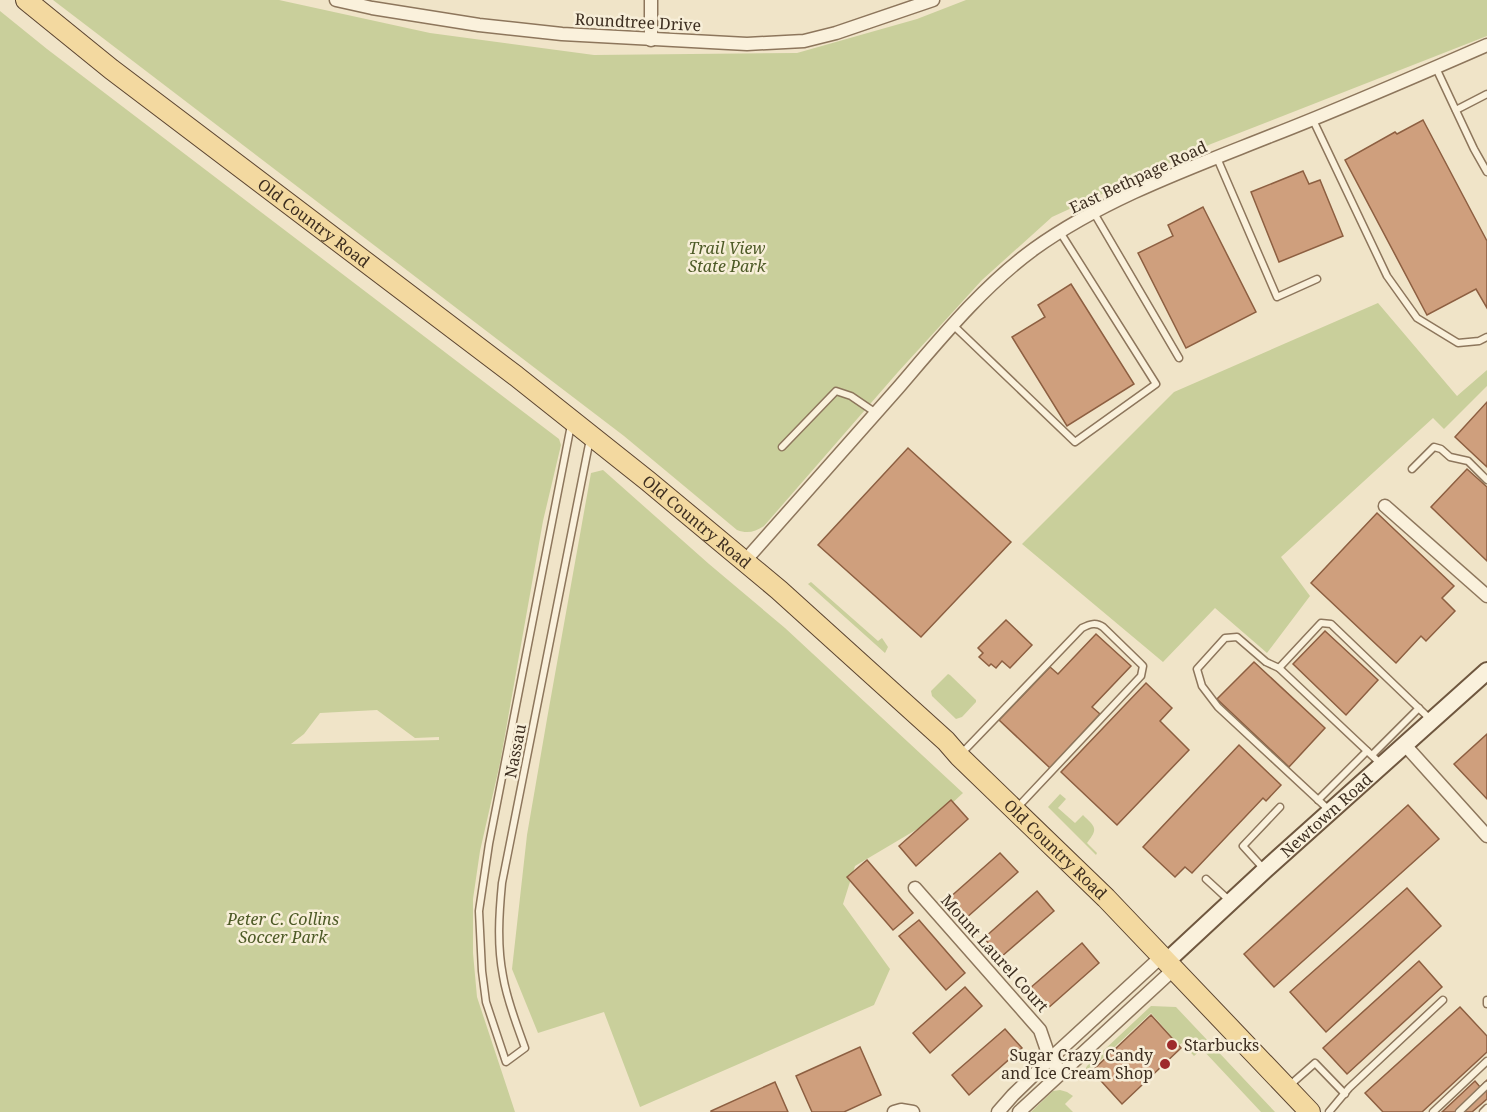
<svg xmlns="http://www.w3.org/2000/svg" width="1487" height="1112" font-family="'Noto Serif',serif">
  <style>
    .green { fill: #c9cf9b; fill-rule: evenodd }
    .building { fill: #cf9f7d; stroke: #8d5f41; stroke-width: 1.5 }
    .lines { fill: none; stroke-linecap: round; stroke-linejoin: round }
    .lane-casing { stroke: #8d765c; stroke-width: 9 }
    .street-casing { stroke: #8d765c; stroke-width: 15 }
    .secondary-casing { stroke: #6f573f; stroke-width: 20 }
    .primary-casing { stroke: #5b4430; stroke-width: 22 }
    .lane { stroke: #faf1dc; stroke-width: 6 }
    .street { stroke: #faf1dc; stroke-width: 12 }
    .secondary { stroke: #faf1dc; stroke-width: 16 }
    .primary { stroke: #f3d9a0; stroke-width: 20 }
    .poi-dot { fill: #9e2a2b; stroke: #f7eed8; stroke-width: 2 }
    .labels { text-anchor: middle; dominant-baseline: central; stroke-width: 5; stroke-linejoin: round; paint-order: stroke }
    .street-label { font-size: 16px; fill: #3d2e20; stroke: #f7eed8 }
    .park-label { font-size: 16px; font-style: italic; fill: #4d5a26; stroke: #f7eed8 }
    .poi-label { font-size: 16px; fill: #3d2e20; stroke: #f7eed8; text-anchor: start }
  </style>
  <rect width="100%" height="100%" fill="#f0e4c8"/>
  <!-- green -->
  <g class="green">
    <path d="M53,0h226l151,33 164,22 203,-2 120,-34 49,-19h521v36l-276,108 -159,73 -70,63 -84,92 -134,154c-9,6 -17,8 -27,4l-113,-94z"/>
    <path d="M0,11l47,38 512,390 2,6 -18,76 -43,242 -20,88 -7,48v54l4,44 38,115h-515zM377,710l38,28 24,-1v3l-148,4 13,-10 16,-21z"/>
    <path d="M1378,303l79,93 30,-26v16l-43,43 -11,-11 -152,139 29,39 -43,57 -52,-45 -52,54 -141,-118 152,-152z"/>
    <path d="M603,470l106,94 76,64 178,165 -27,25 -81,48 -12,38 47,65 -16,36 -234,102 -36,-95 -66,21 -26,-64 15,-134 20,-116 44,-246z"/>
    <path d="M811,582l67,59 4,-3 6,9 -3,6 -77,-69z"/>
    <path d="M948,674l2,1 26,25v2l-14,15 -6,2 -24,-23 -1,-5z"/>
    <path d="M1060,794l6,5 -8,9 17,15 8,-8c12,12 16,13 4,28l10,10 -1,2 -48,-48z"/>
    <path d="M1151,1006l25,1 99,105h-14l-59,-63 -8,7 -12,-13 -3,2 -28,-32 -64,60 3,3 -5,4 -1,-8 3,-6z"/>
    <path d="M1060,1090l7,2 6,4 -8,8 8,8h-42l22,-21z"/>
  </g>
  <!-- building -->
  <g class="building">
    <path d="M1423,120l64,121v67l-11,-19 -49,26 -82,-155 50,-28 2,2z"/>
    <path d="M1303,171l6,13 11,-4 23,56 -64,26 -28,-70z"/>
    <path d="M1203,207l53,105 -70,36 -48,-95 35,-17 -5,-11z"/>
    <path d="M1071,284l63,100 -67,42 -55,-89 33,-20 -7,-12z"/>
    <path d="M1487,402v65l-32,-30z"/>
    <path d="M908,448l103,94 -90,95 -103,-92z"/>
    <path d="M1467,469l20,18v74l-56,-54z"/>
    <path d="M1377,513l77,73 -12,12 13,13 -29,30 -5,-5 -25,27 -85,-80z"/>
    <path d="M1006,620l26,25 -22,23 -8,-7 -6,7 -5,-4 -2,2 -10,-9 4,-4 -5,-5z"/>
    <path d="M1325,631l53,49 -32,35 -53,-51z"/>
    <path d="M1096,634l35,32 -39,41 8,7 -50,54 -51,-48 51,-53 8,7z"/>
    <path d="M1254,662l71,66 -36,39 -72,-68z"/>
    <path d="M1146,683l26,25 -12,13 29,29 -72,75 -56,-53z"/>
    <path d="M1487,734v65l-33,-35z"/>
    <path d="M1239,745l42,40 -15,16 -3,-3 -71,75 -7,-6 -10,10 -32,-30z"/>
    <path d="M951,800l17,19 -52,47 -17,-20z"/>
    <path d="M1408,805l31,34 -165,148 -30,-33z"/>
    <path d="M1000,853l18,19 -53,47 -17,-20z"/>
    <path d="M867,860l46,53 -20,17 -46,-53z"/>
    <path d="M1407,888l34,38 -115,106 -36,-40z"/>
    <path d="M1037,891l17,20 -53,46 -17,-19z"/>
    <path d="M919,920l46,53 -19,17 -47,-54z"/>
    <path d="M1082,943l17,20 -52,46 -18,-20z"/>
    <path d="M1419,961l23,26 -95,87 -24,-26z"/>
    <path d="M965,987l17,19 -52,47 -17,-20z"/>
    <path d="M1460,1007l27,29v16l-65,60h-39l-18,-19z"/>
    <path d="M1151,1015l30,33 -59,56 -30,-33z"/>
    <path d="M1005,1029l17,19 -53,47 -17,-20z"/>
    <path d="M860,1047l21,48 -37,17h-32l-16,-36z"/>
    <path d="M1487,1080v19l-15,13h-30l33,-31 5,6z"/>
    <path d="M775,1082l13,30h-77v-1z"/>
  </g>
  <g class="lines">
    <defs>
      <g id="lane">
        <path d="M1436,68l38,81 13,23"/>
        <path d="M1456,110l31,-16"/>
        <path d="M1313,120l74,156 30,42 41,25 21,-2 8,-4"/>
        <path d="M1217,158l60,139 40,-18"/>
        <path d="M1094,213l85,145"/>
        <path d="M953,325l122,117 81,-58 -96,-152"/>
        <path d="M571,425l-82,419 -10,67 3,60 4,31 20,60 19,-14c-8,-23 -18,-47 -22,-72 -6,-31 -4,-62 -1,-93l88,-444"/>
        <path d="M782,447l54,-56 15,5 25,17"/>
        <path d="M1412,469l22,-22 7,2 9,8 18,4 19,19"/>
        <path d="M1279,668l42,-45 10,1 99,95"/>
        <path d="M961,754l121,-126c8,-4 14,-6 21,-1l37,36 3,3 -2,10 -125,133"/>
        <path d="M1372,755l47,-47"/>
        <path d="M1318,800l49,-49"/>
        <path d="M1329,810l-111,-103 -16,-21 -5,-17 28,-31 12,-1 29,25 13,6 103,97"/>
        <path d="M1263,868l-20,-22 37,-39"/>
        <path d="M1206,879l25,23"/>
        <path d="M1487,1000v4"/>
        <path d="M1290,1085l25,-22 30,31"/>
        <path d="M1329,1112l20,-24 94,-88"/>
        <path d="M1433,1112l54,-51"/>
        <path d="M1459,1112l28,-27"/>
        <path d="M1483,1112l4,-4"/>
      </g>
      <g id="street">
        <path d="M336,0l36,8 107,17 83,9 185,10 57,-3 32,-8 97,-33"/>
        <path d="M651,0v40"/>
        <path d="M1385,506l102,90"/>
        <path d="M744,562c52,-58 103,-116 154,-174 42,-49 84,-101 136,-139 71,-51 159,-82 239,-114 72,-28 143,-59 214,-90"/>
        <path d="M1405,745l82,91"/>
        <path d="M915,888l125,142 10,29 12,14"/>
        <path d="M894,1112l7,-2 12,2"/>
        <path d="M998,1112l15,-17 37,-36 112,-103"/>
        <path d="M1019,1112l155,-143"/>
      </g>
      <g id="secondary">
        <path id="s1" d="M1167,961l98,-91 222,-199"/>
      </g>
      <g id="primary">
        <path id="s2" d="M26,0l85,69 405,307 132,105 131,109 167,151 13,15 147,142 204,214"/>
      </g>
    </defs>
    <!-- lane casing -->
    <use href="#lane" class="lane-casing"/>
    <!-- street casing -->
    <use href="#street" class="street-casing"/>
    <!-- secondary casing -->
    <use href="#secondary" class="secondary-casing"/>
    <!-- primary casing -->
    <use href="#primary" class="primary-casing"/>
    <!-- lane -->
    <use href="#lane" class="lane"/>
    <!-- street -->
    <use href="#street" class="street"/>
    <!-- secondary -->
    <use href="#secondary" class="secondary"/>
    <!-- primary -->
    <use href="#primary" class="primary"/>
  </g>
  <!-- markers -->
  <g class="poi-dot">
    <circle cx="1172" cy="1045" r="6"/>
    <circle cx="1165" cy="1064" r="6"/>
  </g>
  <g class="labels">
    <!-- street labels -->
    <g class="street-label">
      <text transform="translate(638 22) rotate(3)">Roundtree Drive</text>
      <text transform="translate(1138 177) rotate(-25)">East Bethpage Road</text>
      <text stroke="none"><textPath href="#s2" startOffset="364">Old Country Road</textPath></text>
      <text stroke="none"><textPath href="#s2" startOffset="850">Old Country Road</textPath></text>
      <text transform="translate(515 751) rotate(-79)">Nassau</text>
      <text stroke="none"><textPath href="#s1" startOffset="216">Newtown Road</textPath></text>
      <text stroke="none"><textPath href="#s2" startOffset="1336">Old Country Road</textPath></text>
      <text transform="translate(995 953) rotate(48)">Mount Laurel Court</text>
    </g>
    <!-- park labels -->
    <g class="park-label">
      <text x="727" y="248">Trail View<tspan x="727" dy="18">State Park</tspan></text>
      <text x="283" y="919">Peter C. Collins<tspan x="283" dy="18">Soccer Park</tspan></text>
    </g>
    <!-- poi labels -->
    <g class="poi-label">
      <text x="1184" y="1045">Starbucks</text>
      <text x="1153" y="1055" text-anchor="end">Sugar Crazy Candy<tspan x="1153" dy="18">and Ice Cream Shop</tspan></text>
    </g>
  </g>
</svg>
